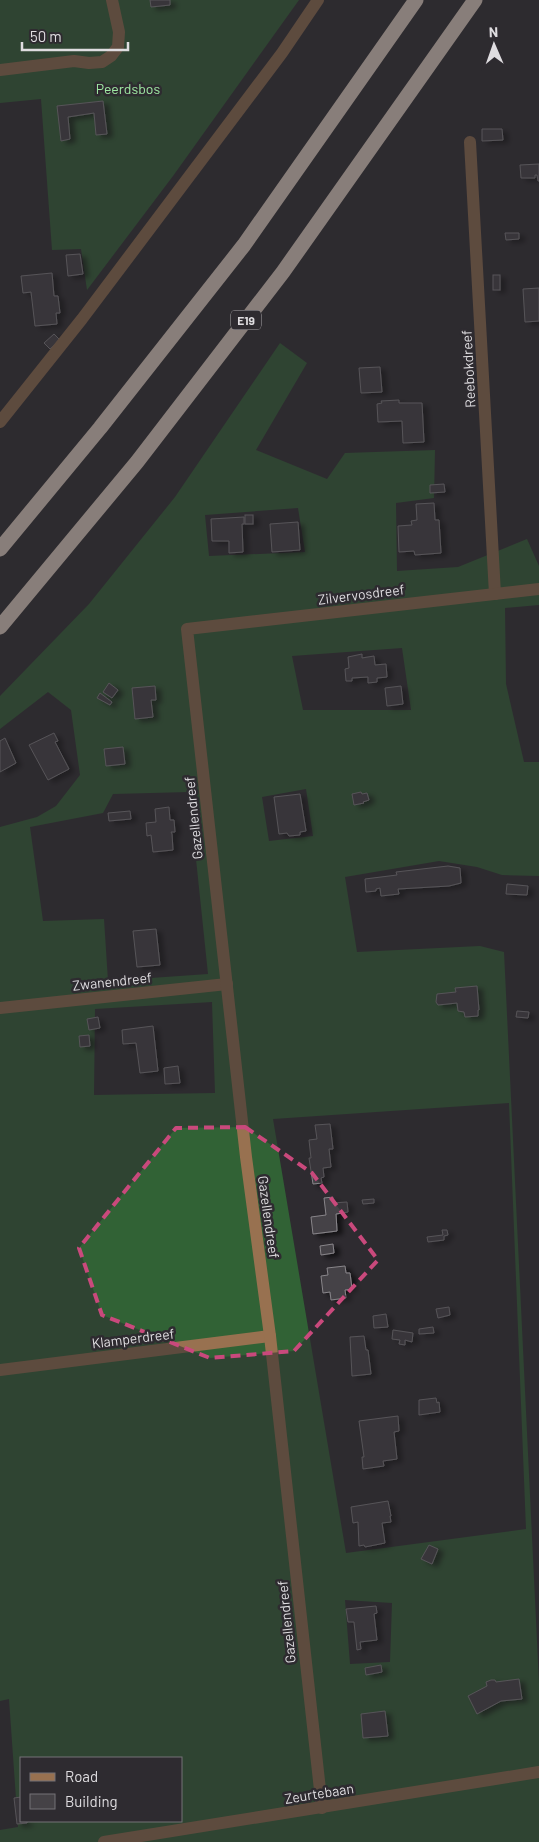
<svg xmlns="http://www.w3.org/2000/svg" width="539" height="1842" font-family="Barlow,sans-serif">
  <style>
    .forest { fill: #316235; fill-rule: evenodd }
    .building { fill: #454246; stroke: #88858a; filter: url(#shadow) }
    .lines { fill: none; stroke-linecap: round; stroke-linejoin: round }
    .minor { stroke: #987150; stroke-width: 12 }
    .highway { stroke: #f7e3d4; stroke-width: 15 }
    .marked { fill: none; stroke: #c9497c; stroke-width: 4; stroke-dasharray: 10 6; stroke-linejoin: round }
    .labels { text-anchor: middle; dominant-baseline: central; stroke-width: 5; stroke-linejoin: round; paint-order: stroke }
    .shield { fill: #2e2b30; stroke: #aaa8ab; stroke-width: 1 }
    .shield-label { font-size: 12px; font-weight: bold; fill: #dfdde0 }
    .park-label { font-size: 14px; fill: #9fe9a3; stroke: #2e2b30 }
    .street-label { font-size: 14px; fill: #dfdde0; stroke: #2e2b30 }
  </style>
  <defs>
    <filter id="shadow"><feDropShadow dx="5.5" dy="3" stdDeviation="2.5" flood-color="#0009"/></filter>
  </defs>
  <rect width="100%" height="100%" fill="#2e2b30"/>
  <!-- forest -->
  <g class="forest">
    <path d="M0,0h299l-126,176 -86,114 -6,-41 -29,1 -11,-151 -41,4z"/>
    <path d="M280,343l27,20 -51,87 71,29 18,-26 90,-3 -1,48 -38,5 1,68 61,-4 69,-28 12,27v39l-34,3 1,76 18,78h15v114l-37,-1 -25,-8 -38,-6 -94,16 12,75 123,-6 24,6 35,731v159h-539v-12l18,-3 -9,-128 -9,2v-874l37,-10 19,-11 24,-31 -9,-65 -23,-18 -48,37v-33l89,-92 86,-107zM298,508l7,44 -96,4 -4,-41zM402,648l9,62h-108l-11,-54zM306,789l7,47 -44,5 -7,-44zM189,792l19,182 -100,7 -4,-62 -61,2 -13,-94 73,-14 10,-19zM212,1002l3,91 -121,2 1,-86zM509,1103l17,426 -180,24 -73,-434zM345,1600l47,3 -2,59 -40,2zM21,1758h160v63h-160z"/>
  </g>
  <!-- building -->
  <g class="building">
    <path d="M150,0h20v5l-19,2z"/>
    <path d="M103,101l4,33 -11,1 -2,-22 -26,4 2,22 -9,2 -4,-35z"/>
    <path d="M482,129h20l1,11 -21,1z"/>
    <path d="M539,164v17h-1l-1,-6h-2v3h-14l-1,-13z"/>
    <path d="M505,233h14v6l-13,1z"/>
    <path d="M80,254l3,20 -15,2 -2,-21z"/>
    <path d="M52,273l2,23h4l2,17h-4l1,11 -22,2 -4,-34 -8,1 -2,-17z"/>
    <rect x="493" y="275" width="7" height="15"/>
    <path d="M539,288v33l-14,1 -2,-33z"/>
    <path d="M54,334l6,6 -10,9 -6,-6z"/>
    <path d="M380,367l2,25 -21,1 -2,-25z"/>
    <path d="M399,400v3h23l2,39 -21,1 -1,-22 -24,1 -1,-18 5,-1 -1,-2z"/>
    <path d="M444,484l1,8 -15,1v-8z"/>
    <path d="M434,503l1,17h4l2,33 -26,2 -1,-4 -15,1 -1,-26 14,-1 -1,-4 6,-1 -1,-16z"/>
    <rect x="245" y="515" width="8" height="9"/>
    <path d="M244,517v7h-2l1,28 -14,1v-12h-17l-1,-22z"/>
    <path d="M298,522l2,28 -28,2 -2,-28z"/>
    <path d="M362,654v4l12,-2 1,9 11,-1 1,13 -10,1v4l-9,1v-6l-16,1v3h-6l-1,-12 4,-1 -1,-11z"/>
    <path d="M109,683l9,7 -6,8 -9,-6z"/>
    <path d="M155,686l1,14h-5l2,17 -18,2 -3,-31z"/>
    <path d="M401,686l2,18 -16,2 -2,-18z"/>
    <path d="M100,693l12,9 -2,3 -13,-7z"/>
    <path d="M54,733l4,8 -3,1 14,27 -21,11 -19,-35z"/>
    <path d="M5,738l11,25 -16,9v-31z"/>
    <path d="M123,747l2,17 -19,2 -2,-17z"/>
    <path d="M361,792l1,2 5,-1 2,7 -6,2 1,1 -10,2 -2,-11z"/>
    <path d="M300,794l6,37 -6,1v3l-11,1 -2,-3 -8,1 -5,-37z"/>
    <path d="M169,807l1,13h4l1,12h-4l1,2 1,16 -20,2 -2,-17 -4,1 -1,-13 10,-1 -1,-13z"/>
    <path d="M130,811l1,8 -22,2 -1,-8z"/>
    <path d="M448,866l12,2 1,15 -12,3 -51,3 1,5 -18,2 -1,-8 -4,1v2l-10,1 -1,-13 32,-4 -1,-3z"/>
    <path d="M507,884l21,2 -1,9 -21,-1z"/>
    <path d="M156,929l4,36 -23,2 -4,-36z"/>
    <path d="M477,986l2,24h-1v6l-13,1 -1,-5 -6,-1 -1,-8 -19,2 -2,-3 1,-8 19,-2 -1,-4z"/>
    <path d="M517,1011l12,1 -1,6 -12,-1z"/>
    <path d="M98,1017l2,11 -11,2 -2,-11z"/>
    <path d="M153,1026l5,45 -18,2 -4,-30 -13,1 -1,-14z"/>
    <path d="M89,1035l1,11 -10,1 -1,-11z"/>
    <path d="M178,1066l2,17 -15,1 -1,-16z"/>
    <path d="M330,1124l3,25h-4l2,18 -8,1 1,9 -3,1 1,5 -9,1 -4,-26h2l-2,-18 8,-1 -2,-14z"/>
    <path d="M333,1197v6l14,-1 1,10 -12,2 1,17 -24,3 -2,-17 15,-2 -2,-17z"/>
    <path d="M374,1199v4l-11,1 -1,-4z"/>
    <path d="M442,1230h5l1,5 -4,1v4l-16,2 -1,-5 16,-2z"/>
    <path d="M333,1244l1,9 -13,2 -1,-9z"/>
    <path d="M345,1266l1,7h4l2,16 -7,1 1,8 -15,2 -1,-8 -7,1 -2,-17 7,-1 -1,-7z"/>
    <path d="M449,1307l1,8 -12,3 -2,-9z"/>
    <path d="M386,1314l2,13 -14,1 -1,-12z"/>
    <path d="M433,1327l1,6 -15,1v-5z"/>
    <path d="M393,1330l20,3 -1,9 -7,-2v5l-6,-1 1,-4 -8,-1z"/>
    <path d="M364,1336l2,14h2l3,24 -19,2 -2,-39z"/>
    <path d="M436,1398l1,5 2,-1 1,10 -21,3v-15z"/>
    <path d="M398,1416l1,15 -5,1 3,27 -14,2 1,5 -21,3 -1,-12h2l-5,-36z"/>
    <path d="M388,1501l3,15h-1l1,6 -9,1 3,20 -20,4 -1,-2 -5,1 -1,-24 -5,1 -2,-16z"/>
    <path d="M429,1545l9,4 -6,15 -11,-5z"/>
    <path d="M376,1606l1,7 -3,1 3,26 -17,2 1,7 -4,1 -3,-28h-6l-2,-13z"/>
    <path d="M381,1665l1,7 -16,3 -1,-7z"/>
    <path d="M519,1679l3,20 -21,2 -24,13 -9,-18 19,-10 -1,-4 5,-2h4l1,2z"/>
    <path d="M385,1711l3,25 -25,2 -2,-24z"/>
    <path d="M21,1797v24h6v2l-10,1 -3,-26z"/>
  </g>
  <g class="lines">
    <!-- minor -->
    <g class="minor">
      <path d="M0,70l74,-9 15,2 13,-1 9,-6 7,-9 1,-15 -7,-32"/>
      <path d="M470,142l25,452"/>
      <path d="M0,422l82,-103 200,-266 36,-53"/>
      <path d="M0,1008l227,-24"/>
      <path d="M0,1370l270,-34"/>
      <path d="M322,1808l-52,-472 -24,-179 -59,-528 352,-40"/>
      <path d="M104,1842l435,-70"/>
    </g>
    <!-- highway -->
    <g class="highway">
      <path d="M0,549l100,-121 144,-183 172,-245"/>
      <path d="M0,627l137,-165 146,-190 192,-272"/>
    </g>
  </g>
  <!-- marked area -->
  <path d="M0 0H539V1842H0ZM245,1127l67,46 66,87 -84,91 -84,7 -108,-43 -23,-67 97,-120z" fill="#2e2b30" fill-opacity=".55" fill-rule="evenodd"/>
  <path class="marked" d="M245,1127l67,46 66,87 -84,91 -84,7 -108,-43 -23,-67 97,-120z"/>
  <g class="labels">
    <!-- shield labels -->
    <rect class="shield" x="231" y="310.5" width="30" height="19" rx="4"/>
    <g class="shield-label">
      <text x="246" y="320">E19</text>
    </g>
    <!-- park labels -->
    <g class="park-label">
      <text x="128" y="88">Peerdsbos</text>
    </g>
    <!-- street labels -->
    <g class="street-label">
      <text transform="translate(468 369) rotate(-93)">Reebokdreef</text>
      <text transform="translate(361 594) rotate(-7)">Zilvervosdreef</text>
      <text transform="translate(193 818) rotate(-96)">Gazellendreef</text>
      <text transform="translate(112 981) rotate(-6)">Zwanendreef</text>
      <text transform="translate(269 1217) rotate(82)">Gazellendreef</text>
      <text transform="translate(133 1338) rotate(-7)">Klamperdreef</text>
      <text transform="translate(286 1622) rotate(-96)">Gazellendreef</text>
      <text transform="translate(319 1793) rotate(-9)">Zeurtebaan</text>
    </g>
  </g>
  <!-- legend -->
  <rect x="20" y="1757" width="162" height="65" fill="#2e2b30" stroke="#757276"/>
  <rect x="30" y="1773" width="25" height="8" fill="#987150" stroke="#757276"/>
  <text x="65" y="1782" font-size="15" fill="#dfdde0">Road</text>
  <rect x="30" y="1794" width="25" height="15" fill="#454246" stroke="#757276"/>
  <text x="65" y="1807" font-size="15" fill="#dfdde0">Building</text>
  <!-- north arrow -->
  <g transform="translate(494 45) rotate(358)" stroke="#2e2b30" stroke-width="4" paint-order="stroke">
  <path d="M0-4L9 19L0 12L-9 19Z" fill="#dfdde0"/>
  <text y="-8" font-size="14" font-weight="bold" text-anchor="middle" fill="#dfdde0">N</text>
  </g>
  <!-- scale -->
  <path d="M22 42v8h106v-8" fill="none" stroke="#dfdde0" stroke-width="2.5"/>
  <text x="30" y="42" font-size="15" fill="#dfdde0" stroke="#2e2b30" stroke-width="4" paint-order="stroke">50 m</text>
</svg>
